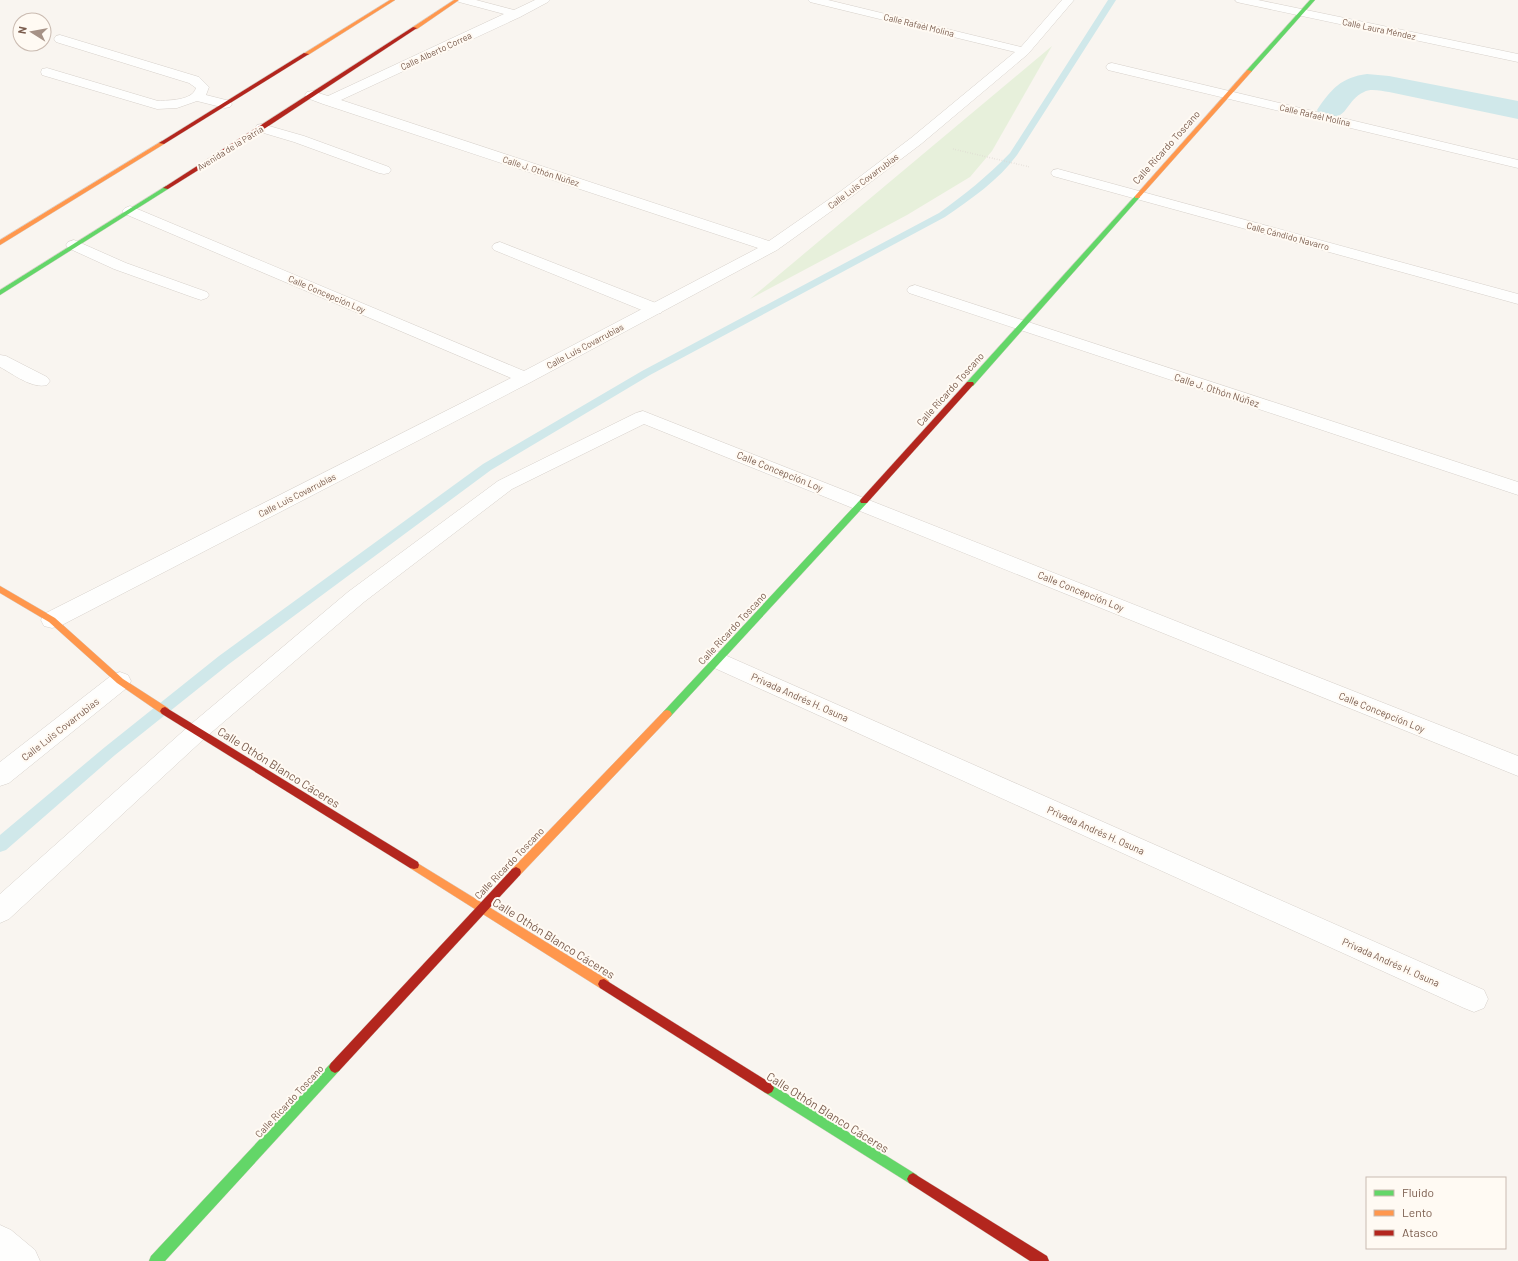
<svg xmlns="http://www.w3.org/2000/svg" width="1518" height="1261" font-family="Barlow,sans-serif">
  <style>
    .green { fill: #e7f0db }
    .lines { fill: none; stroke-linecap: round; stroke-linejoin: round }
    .stream { fill: #d0e8ea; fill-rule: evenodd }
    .canal { fill: #d0e8ea; fill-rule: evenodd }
    .lane-casing { stroke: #d7d1cb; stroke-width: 1 }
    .street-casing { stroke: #d7d1cb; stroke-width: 1 }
    .fast-casing { stroke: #d9d2cb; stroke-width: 1 }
    .slow-casing { stroke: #d9d2cb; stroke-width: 1 }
    .jam-casing { stroke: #d9d2cb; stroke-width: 1 }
    .path { stroke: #dcd5d0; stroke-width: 1.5; stroke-dasharray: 0.5 2; stroke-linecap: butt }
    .lane { fill: #fefefd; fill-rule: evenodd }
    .street { fill: #fefefd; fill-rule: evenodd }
    .fast { fill: #63d668; fill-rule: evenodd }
    .slow { fill: #ff974d; fill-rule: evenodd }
    .jam { fill: #b3261e; fill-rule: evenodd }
    .labels { text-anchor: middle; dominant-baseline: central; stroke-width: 4; stroke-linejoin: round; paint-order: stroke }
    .far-street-label { font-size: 9px; fill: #7a5c4d; stroke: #fffaf3 }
    .street-label { font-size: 10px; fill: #7a5c4d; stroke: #fffaf3 }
    .near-street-label { font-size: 12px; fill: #7a5c4d; stroke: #fffaf3 }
  </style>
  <rect width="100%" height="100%" fill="#f9f5f0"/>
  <!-- green -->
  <path class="green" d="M1052,46l-60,105 -22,26 -63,38 -157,84z"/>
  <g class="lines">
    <!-- stream -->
    <path class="stream" d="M1108,0h8l-99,155c-18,25 -46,44 -72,62l-295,158 -159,95 -262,194 -114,91 -109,95 -6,2v-17l105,-88 114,-91 264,-192 159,-93 297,-158c25,-18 49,-37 71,-60z"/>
    <!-- canal -->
    <path class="canal" d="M1367,74l22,2 129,25v18l-129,-27c-7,-1 -19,-4 -25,0 -20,9 -15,31 -43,24l-4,-6c14,-21 25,-33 50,-36z"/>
    <defs>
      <g id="lane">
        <path d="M60,35l139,42 10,10 -3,8 24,6 2,3 -2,3 -5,1 -28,-7 -20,7 -20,1 -115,-34 -1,-3 1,-3 5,-1 111,33c11,-1 34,0 38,-13l-7,-5 -133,-41 -2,-3 2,-3z"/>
        <path d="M262,124l42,12 85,31 2,3 -2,3 -5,1 -5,-1 -85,-31 -37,-11 -2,-3 2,-3z"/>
        <path d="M74,240l52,23 81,29 2,3 -2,3 -6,2 -6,-2 -81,-29 -46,-21 -2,-3 2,-3z"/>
        <path d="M500,242l161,63 2,4 -2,4 -6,1 -6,-1 -155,-63 -2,-3 2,-3z"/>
        <path d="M0,355l6,1 41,21 3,4 -3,4c-15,4 -34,-11 -47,-18z"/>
      </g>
      <g id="street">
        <path d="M457,0h19l38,10 21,-10h15l-2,2 -28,15 -179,83 428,141 72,-50 70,-53 104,-86 -205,-50 -2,-2h20l193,47 41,-47h12l-46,54 -107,90 -70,53 -74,53 -246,132 -471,244 -8,2 -8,-2 -3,-6 3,-6 467,-236 -386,-164 -3,-3 3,-3 5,-2 5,2 389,163 234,-123 -435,-144 -16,-6 -2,-3 2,-3 5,-1 16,5 176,-82 -45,-12z"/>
        <path d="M1235,0h23l260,54v8l-277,-59 -4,-1z"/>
        <path d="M1112,63l406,97v8l-410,-98 -2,-3 2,-3z"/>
        <path d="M1058,169l460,125v10l-465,-128 -2,-3 2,-3z"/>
        <path d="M915,285l603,197v13l-609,-202 -2,-3 2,-3z"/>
        <path d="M643,411l875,345v20l-874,-352 -132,65 -148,113 -158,135 -197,182 -9,4v-29l190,-169 158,-133 150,-111 138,-68z"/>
        <path d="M718,652l766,338 4,9 -4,9 -10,4 -10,-4 -754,-342 -3,-6 3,-6z"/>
        <path d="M120,672l8,3 3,6 -3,6 -119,96 -9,3v-24l112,-87z"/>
        <path d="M0,1225l11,5 24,20 5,11h-40z"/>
      </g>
      <g id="fast">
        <path d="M1310,0h5l-64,72h-4v-2z"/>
        <path d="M166,186l2,1v2l-168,106v-5z"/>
        <path d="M1135,196l5,1 -167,189h-6v-4z"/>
        <path d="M864,498l4,3 -1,2 -197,214h-6l-2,-3 2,-3 197,-212z"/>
        <path d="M335,1061l4,2 2,4 -2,4 -174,190h-16l2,-5 180,-193z"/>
        <path d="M768,1082l149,93 2,4 -2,4 -4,2 -4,-2 -145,-91 -2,-4 2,-4z"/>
      </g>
      <g id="slow">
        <path d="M390,0h5l-87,55 -5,-1z"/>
        <path d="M454,0h5l-42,29h-4v-2z"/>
        <path d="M1247,70l5,1 -113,127h-4v-2z"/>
        <path d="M162,141l3,2 -1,1 -164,101v-5z"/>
        <path d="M0,586l55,32 68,61 45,29 2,3 -2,3h-6l-45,-31 -68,-61 -49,-29z"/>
        <path d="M667,710l3,1 2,3 -2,3 -150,158 -4,2 -4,-2 -1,-3 1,-3 152,-158z"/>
        <path d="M414,861l194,119 2,4 -2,4 -4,1 -4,-1 -190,-120 -1,-3 1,-3z"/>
      </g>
      <g id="jam">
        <path d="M413,27l4,1 -153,101 -96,60 -5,-1z"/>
        <path d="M304,53l5,1 -145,90 -5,-1z"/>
        <path d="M967,382h6l1,2 -107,119h-6l-1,-2 1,-2z"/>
        <path d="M165,707l253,155 1,3 -1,3 -4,1 -4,-1 -248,-154 -2,-3 2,-3z"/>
        <path d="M516,867l4,2 1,3 -1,3 -181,196 -4,2 -4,-2 -2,-4 2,-4 181,-194z"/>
        <path d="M604,979l168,105 2,4 -2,4 -4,2 -4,-2 -164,-104 -2,-4 2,-4z"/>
        <path d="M913,1173l134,83 2,5h-19l-121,-78 -2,-4 2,-4z"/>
      </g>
    </defs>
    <!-- lane casing -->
    <use href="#lane" class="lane-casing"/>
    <!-- street casing -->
    <use href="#street" class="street-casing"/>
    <!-- fast casing -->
    <use href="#fast" class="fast-casing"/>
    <!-- slow casing -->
    <use href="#slow" class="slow-casing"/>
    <!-- jam casing -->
    <use href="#jam" class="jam-casing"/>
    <!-- path -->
    <path class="path" d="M953,149l77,18"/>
    <!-- lane -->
    <use href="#lane" class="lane"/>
    <!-- street -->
    <use href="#street" class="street"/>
    <!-- fast -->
    <use href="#fast" class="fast"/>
    <!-- slow -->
    <use href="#slow" class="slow"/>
    <!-- jam -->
    <use href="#jam" class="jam"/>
  </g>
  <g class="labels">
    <!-- far-street labels -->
    <g class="far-street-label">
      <text transform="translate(919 25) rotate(14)">Calle Rafaél Molina</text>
      <text transform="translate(1379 29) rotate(12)">Calle Laura Méndez</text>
      <text transform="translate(436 51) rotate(-25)">Calle Alberto Correa</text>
      <text transform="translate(1315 115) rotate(13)">Calle Rafaél Molina</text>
      <text transform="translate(230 148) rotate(-32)">Avenida de la Patria</text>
      <text transform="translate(541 171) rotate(18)">Calle J. Othón Núñez</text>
      <text transform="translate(863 181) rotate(-37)">Calle Luis Covarrubias</text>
      <text transform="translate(1288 236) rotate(15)">Calle Cándido Navarro</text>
      <text transform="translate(327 294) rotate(23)">Calle Concepción Loy</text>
      <text transform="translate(585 346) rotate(-28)">Calle Luis Covarrubias</text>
      <text transform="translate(297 495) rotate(-27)">Calle Luis Covarrubias</text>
    </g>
    <!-- street labels -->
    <g class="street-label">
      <text transform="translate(1166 147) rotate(-48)">Calle Ricardo Toscano</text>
      <text transform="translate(950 389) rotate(-48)">Calle Ricardo Toscano</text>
      <text transform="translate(1217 390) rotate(18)">Calle J. Othón Núñez</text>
      <text transform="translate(780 471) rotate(22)">Calle Concepción Loy</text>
      <text transform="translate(1081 591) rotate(22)">Calle Concepción Loy</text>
      <text transform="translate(732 628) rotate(-47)">Calle Ricardo Toscano</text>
      <text transform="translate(800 697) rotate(24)">Privada Andrés H. Osuna</text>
      <text transform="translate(1382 712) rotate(22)">Calle Concepción Loy</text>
      <text transform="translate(60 729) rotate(-38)">Calle Luis Covarrubias</text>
      <text transform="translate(1096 830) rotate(24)">Privada Andrés H. Osuna</text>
      <text transform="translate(509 863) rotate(-46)">Calle Ricardo Toscano</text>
      <text transform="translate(1391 962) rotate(24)">Privada Andrés H. Osuna</text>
      <text transform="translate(289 1101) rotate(-47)">Calle Ricardo Toscano</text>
    </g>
    <!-- near-street labels -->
    <g class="near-street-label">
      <text transform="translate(279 767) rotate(32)">Calle Othón Blanco Cáceres</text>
      <text transform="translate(554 938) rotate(32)">Calle Othón Blanco Cáceres</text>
      <text transform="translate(828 1112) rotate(32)">Calle Othón Blanco Cáceres</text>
    </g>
  </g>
  <!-- legend -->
  <rect x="1366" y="1177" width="140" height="72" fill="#fffaf3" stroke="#cabbb1"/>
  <rect x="1374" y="1190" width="20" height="6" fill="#63d668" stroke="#cabbb1"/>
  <text x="1402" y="1197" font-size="12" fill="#7a5c4d">Fluido</text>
  <rect x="1374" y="1210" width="20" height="6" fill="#ff974d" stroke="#cabbb1"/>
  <text x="1402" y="1217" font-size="12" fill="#7a5c4d">Lento</text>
  <rect x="1374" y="1230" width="20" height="6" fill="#b3261e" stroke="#cabbb1"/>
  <text x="1402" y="1237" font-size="12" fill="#7a5c4d">Atasco</text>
  <!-- north arrow -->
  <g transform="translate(32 32) rotate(281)"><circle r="19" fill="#fffaf3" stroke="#cabbb1"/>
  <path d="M0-3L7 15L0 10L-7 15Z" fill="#a69286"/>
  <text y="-6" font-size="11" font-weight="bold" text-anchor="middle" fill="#7a5c4d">N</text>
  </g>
</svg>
